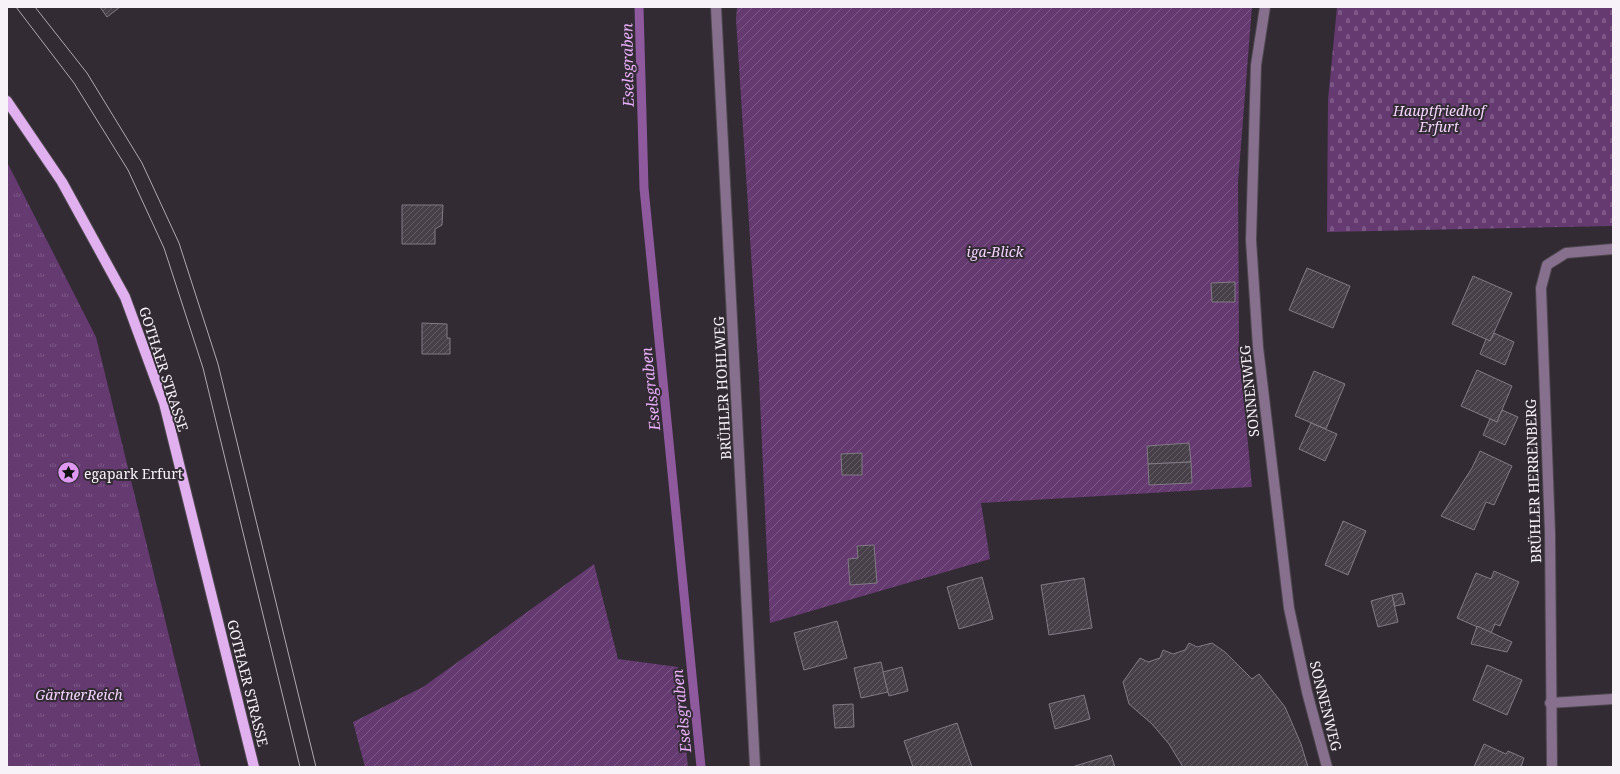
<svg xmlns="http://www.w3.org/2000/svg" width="1620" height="774" font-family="'Noto Serif',serif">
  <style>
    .cemetery { fill: url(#cemetery-stones) }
    .park { fill: url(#park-tufts) }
    .garden { fill: url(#garden-furrows) }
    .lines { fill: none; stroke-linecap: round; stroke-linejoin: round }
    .stream { stroke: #8f599e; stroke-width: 9 }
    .building { fill: url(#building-hatch); stroke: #827a85 }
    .minor-casing { stroke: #4e474f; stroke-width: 12 }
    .major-casing { stroke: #4e474f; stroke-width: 12 }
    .minor { stroke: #876f8e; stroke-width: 10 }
    .major { stroke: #e1b0ef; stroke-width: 10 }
    .tram { stroke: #aea8af; stroke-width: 1 }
    .labels { text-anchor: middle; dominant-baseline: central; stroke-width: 4; stroke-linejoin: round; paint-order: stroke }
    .park-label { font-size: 14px; font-style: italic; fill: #f4d6fd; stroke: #322b34 }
    .street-label { font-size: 14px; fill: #f7f2f8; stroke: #322b34 }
    .poi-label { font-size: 14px; fill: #f7f2f8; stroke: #322b34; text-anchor: start }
    .water-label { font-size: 15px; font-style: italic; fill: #eab0fb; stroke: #322b34 }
  </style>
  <defs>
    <pattern id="cemetery-stones" width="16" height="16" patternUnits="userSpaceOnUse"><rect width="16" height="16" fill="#653a71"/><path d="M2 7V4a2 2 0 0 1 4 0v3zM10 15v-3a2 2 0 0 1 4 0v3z" fill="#7c5786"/></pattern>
    <pattern id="park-tufts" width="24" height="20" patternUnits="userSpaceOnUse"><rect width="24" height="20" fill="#653a71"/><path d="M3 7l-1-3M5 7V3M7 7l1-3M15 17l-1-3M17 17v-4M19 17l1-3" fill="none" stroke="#7c5786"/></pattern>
    <pattern id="garden-furrows" width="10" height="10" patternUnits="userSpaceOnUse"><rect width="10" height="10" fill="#653a71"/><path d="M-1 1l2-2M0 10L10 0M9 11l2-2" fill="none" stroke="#7c5786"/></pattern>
    <pattern id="building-hatch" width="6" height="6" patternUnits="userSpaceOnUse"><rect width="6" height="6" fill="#474049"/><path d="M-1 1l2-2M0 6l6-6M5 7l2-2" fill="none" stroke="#625c64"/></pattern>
  </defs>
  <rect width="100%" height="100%" fill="#322b34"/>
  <!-- cemetery -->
  <path class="cemetery" d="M1337,7h276v219l-286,6 1,-132z"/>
  <!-- park -->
  <path class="park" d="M7,162l89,175 105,430h-194z"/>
  <!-- garden -->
  <g class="garden">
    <path d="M737,7h515l-14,175 1,165 13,140 -271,16 9,56 -220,64 -11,-245 -23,-359z"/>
    <path d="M594,564l24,95 60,8 10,100h-323l-12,-45 70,-35z"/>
  </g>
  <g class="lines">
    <!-- stream -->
    <path class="stream" d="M639,7l5,181 57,579"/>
  </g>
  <!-- building -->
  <g class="building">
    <path d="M100,7h20l-13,10z"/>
    <path d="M402,205h41l-1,20 -7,4v15h-33z"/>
    <path d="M1307,268l43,18 -17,42 -44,-18z"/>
    <path d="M1473,276l39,17 -22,48 -38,-17z"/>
    <path d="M1235,282v20h-23l-1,-19z"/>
    <path d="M422,323l25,1v14h3v16h-28z"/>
    <path d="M1494,333l20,9 -9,23 -25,-11 6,-15 4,2z"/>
    <path d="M1477,370l35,16 -15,36 -36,-16z"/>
    <path d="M1314,371l31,13 -19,45 -31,-13z"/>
    <path d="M1502,410l16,7 -13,28 -22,-10 7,-16 7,3z"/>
    <path d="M1311,423l26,11 -12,27 -26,-12z"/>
    <path d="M1189,443l2,19 -43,2 -1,-18z"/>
    <path d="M1480,451l32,15 -18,39 -8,-3 -12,28 -33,-14 31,-48z"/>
    <path d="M862,453v22h-20l-1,-21z"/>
    <path d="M1191,462l1,21 -43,2 -1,-21z"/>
    <path d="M1343,521l23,10 -18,44 -23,-10z"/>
    <path d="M874,545l3,38 -27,2 -2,-26 10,-1 -1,-12z"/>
    <path d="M1494,571l25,11 -19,44 -5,-2 -4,9 -34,-15 19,-45 15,6z"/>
    <path d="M982,577l11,42 -34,10 -12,-42z"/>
    <path d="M1084,578l8,50 -43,7 -8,-50z"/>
    <path d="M1402,593l3,11 -10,2 -3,-11z"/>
    <path d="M1392,595l6,27 -20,5 -7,-26z"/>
    <path d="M837,621l10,37 -43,12 -10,-37z"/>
    <path d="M1477,626l35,16 -5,10 -36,-8z"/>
    <path d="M1189,643l8,4 15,-4 13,9 27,27 7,-5 26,33 16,37 7,23h-125l-14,-23 -17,-20 -23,-20 -6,-22 17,-24 8,4 12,-4 3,-8 10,4 12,-4z"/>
    <path d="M881,662l7,30 -27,6 -7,-30z"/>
    <path d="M1487,665l35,15 -15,35 -34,-15z"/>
    <path d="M902,667l6,24 -19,5 -6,-24z"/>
    <path d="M1084,695l6,24 -35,10 -6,-25z"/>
    <path d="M853,704l1,23 -19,1 -2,-23z"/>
    <path d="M957,723l15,44h-59l-9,-26z"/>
    <path d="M1484,744l22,10 2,-3 16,7 -3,9h-47z"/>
    <path d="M1111,755l4,12h-43z"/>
  </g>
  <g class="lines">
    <defs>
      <g id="minor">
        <path d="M716,7l39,760"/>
        <path d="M1265,7l-9,58 -5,175 7,107 31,261 18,84 20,75"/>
        <path d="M1550,703l63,-4"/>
        <path d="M1552,767l-2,-234 -9,-245 6,-23 19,-12 47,-4"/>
      </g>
      <path id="major" d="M7,101l55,81 63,115 39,106 90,364"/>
    </defs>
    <!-- minor casing -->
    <use href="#minor" class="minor-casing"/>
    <!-- major casing -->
    <use href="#major" class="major-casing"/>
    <!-- minor -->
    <use href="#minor" class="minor"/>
    <!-- major -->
    <use href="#major" class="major"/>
    <!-- tram -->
    <g class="tram">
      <path d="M16,7l58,76 54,87 36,78 39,120 97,399"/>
      <path d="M35,7l52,66 55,90 37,80 39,121 98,403"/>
    </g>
  </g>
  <!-- icons -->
  <defs>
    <symbol id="sight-disc" viewBox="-11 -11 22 22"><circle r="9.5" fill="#de98f2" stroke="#322b34"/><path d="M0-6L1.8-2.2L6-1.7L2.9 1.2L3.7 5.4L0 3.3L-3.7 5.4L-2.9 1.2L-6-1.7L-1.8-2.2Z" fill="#111"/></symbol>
  </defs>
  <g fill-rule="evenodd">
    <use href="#sight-disc" x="56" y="460" width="25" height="25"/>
  </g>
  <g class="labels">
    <!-- park labels -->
    <g class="park-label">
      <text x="1439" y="110">Hauptfriedhof<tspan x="1439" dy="16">Erfurt</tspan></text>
      <text x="995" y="251">iga-Blick</text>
      <text x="79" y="694">GärtnerReich</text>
    </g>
    <!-- street labels -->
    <g class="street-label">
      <text transform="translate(164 369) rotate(72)">GOTHAER STRASSE</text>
      <text transform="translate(722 388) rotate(-93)">BRÜHLER HOHLWEG</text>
      <text transform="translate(1249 391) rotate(-96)">SONNENWEG</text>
      <text transform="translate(1533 481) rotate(-92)">BRÜHLER HERRENBERG</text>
      <text transform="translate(248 683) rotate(76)">GOTHAER STRASSE</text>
      <text transform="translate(1326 706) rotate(76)">SONNENWEG</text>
    </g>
    <!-- poi labels -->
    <g class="poi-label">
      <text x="84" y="473">egapark Erfurt</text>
    </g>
    <!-- water labels -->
    <g class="water-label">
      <text transform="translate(627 65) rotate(-91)">Eselsgraben</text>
      <text transform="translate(650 389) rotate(-96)">Eselsgraben</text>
      <text transform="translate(681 711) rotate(-96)">Eselsgraben</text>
    </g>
  </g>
  <!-- border -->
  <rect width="1620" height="774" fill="none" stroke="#f7f2f8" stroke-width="16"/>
</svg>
